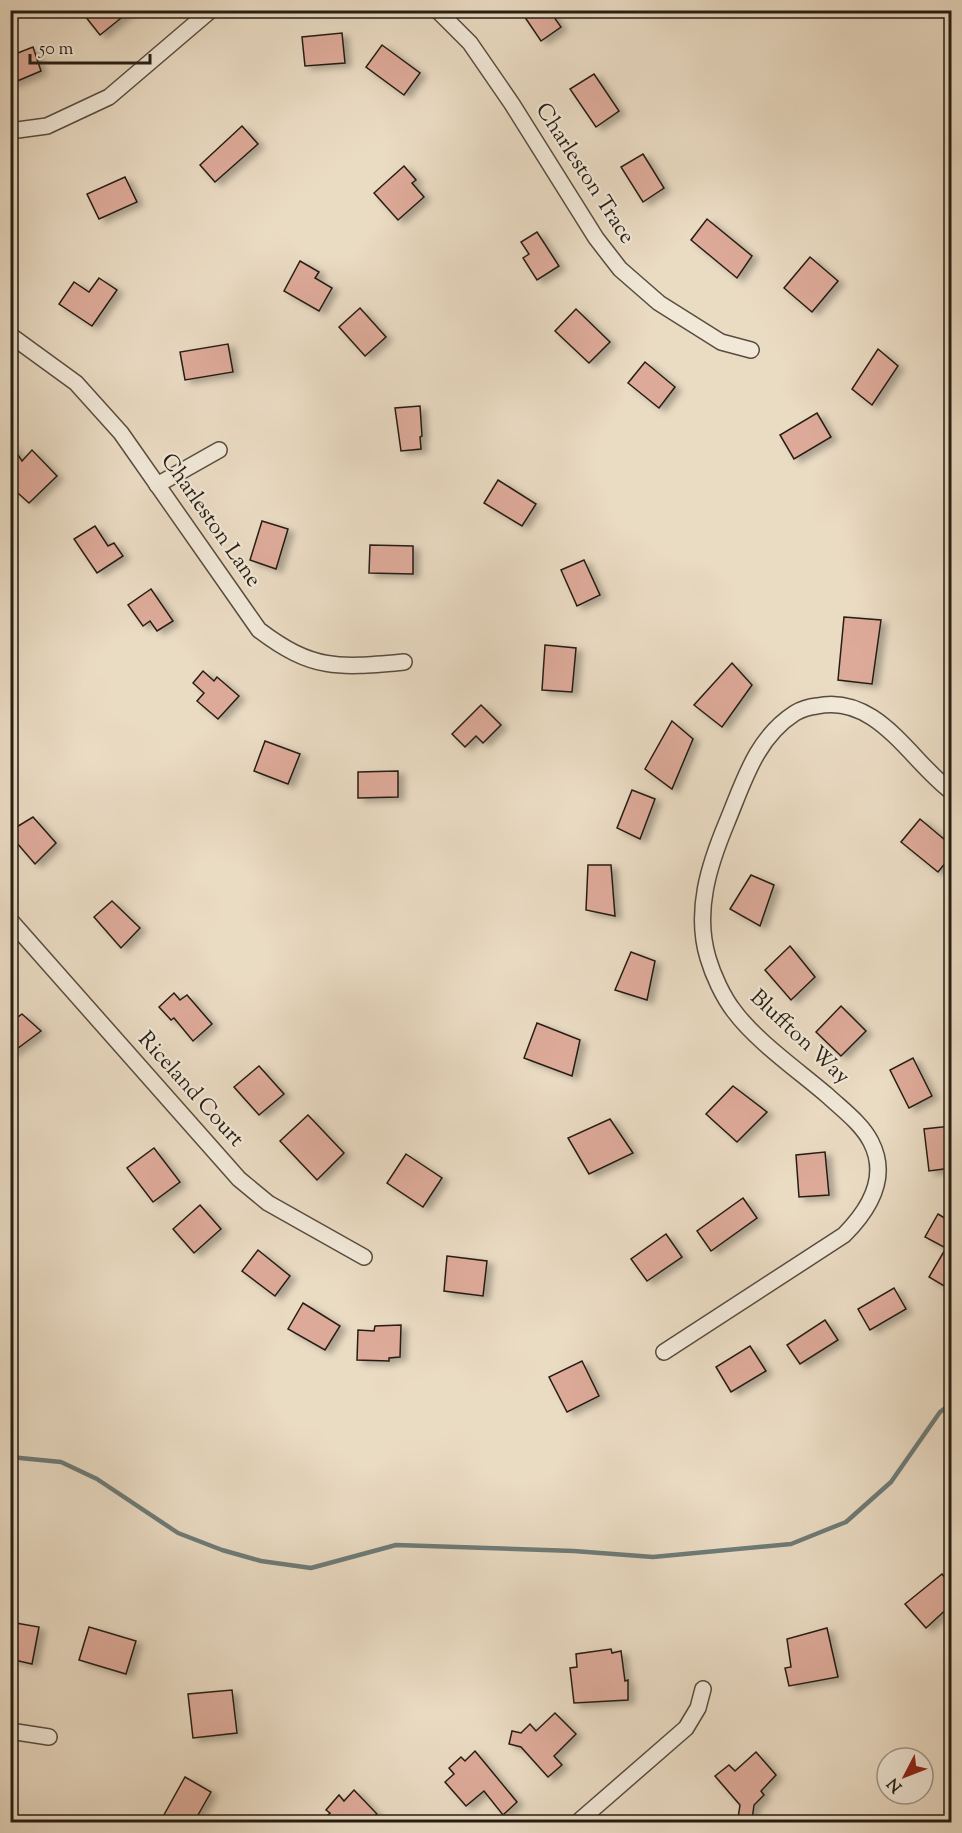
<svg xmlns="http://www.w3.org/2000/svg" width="962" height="1833" font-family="'Sorts Mill Goudy',serif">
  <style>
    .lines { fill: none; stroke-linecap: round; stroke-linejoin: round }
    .stream { stroke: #6d7b78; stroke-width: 4.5 }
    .building { fill: #da9; stroke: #271e13; stroke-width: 1.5; filter: url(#shadow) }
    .minor-casing { stroke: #584d3f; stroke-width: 18 }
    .minor { stroke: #f1e8d8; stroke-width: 15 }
    .labels { text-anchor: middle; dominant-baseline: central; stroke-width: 4.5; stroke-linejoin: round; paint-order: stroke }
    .street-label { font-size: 22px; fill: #271e13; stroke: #f1e8d8 }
  </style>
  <defs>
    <filter id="shadow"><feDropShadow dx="6" dy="3.5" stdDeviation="3" flood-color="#0004"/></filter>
  </defs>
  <rect width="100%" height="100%" fill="#eadbc3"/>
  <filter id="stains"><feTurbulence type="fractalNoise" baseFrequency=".00333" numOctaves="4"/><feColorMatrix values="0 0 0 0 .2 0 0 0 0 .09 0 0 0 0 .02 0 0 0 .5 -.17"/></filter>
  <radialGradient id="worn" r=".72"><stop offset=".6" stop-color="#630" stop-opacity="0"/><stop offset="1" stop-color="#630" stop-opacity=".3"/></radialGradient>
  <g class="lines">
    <!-- stream -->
    <path class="stream" d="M10,1457l51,5 36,17 81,54 44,17 39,11 50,7 85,-23 178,6 79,6 138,-13 55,-22 45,-40 49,-70 12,-9"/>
  </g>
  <!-- building -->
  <g class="building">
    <path d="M92,10h39l-31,25 -15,-19z"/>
    <path d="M520,10h29l12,17 -20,14z"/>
    <path d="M342,33l3,30 -40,3 -3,-29z"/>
    <path d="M382,45l38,28 -16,22 -38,-28z"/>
    <path d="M33,47l8,24 -31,13v-28z"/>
    <path d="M594,74l25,37 -23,16 -26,-38z"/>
    <path d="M242,126l16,18 -43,38 -15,-17z"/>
    <path d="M643,154l21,34 -21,14 -22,-35z"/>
    <path d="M404,166l12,14 -4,3 12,14 -26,23 -24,-27z"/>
    <path d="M125,177l12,25 -38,17 -12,-25z"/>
    <path d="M707,219l45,37 -15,22 -46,-38z"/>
    <path d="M537,232l22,34 -22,14 -14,-22 6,-4 -8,-12z"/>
    <path d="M810,257l28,24 -26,31 -28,-24z"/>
    <path d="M300,261l19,11 -4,6 17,10 -13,23 -35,-20z"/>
    <path d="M99,278l18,12 -25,36 -33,-22 15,-22 15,10z"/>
    <path d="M360,308l26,29 -21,19 -26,-29z"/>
    <path d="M576,309l34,33 -21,21 -34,-32z"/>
    <path d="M228,344l5,28 -48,8 -5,-28z"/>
    <path d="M878,349l20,17 -26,39 -20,-16z"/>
    <path d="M645,362l30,25 -16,21 -31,-25z"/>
    <path d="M420,406l2,30 -2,1 1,12 -20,2 -6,-43z"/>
    <path d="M817,413l14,24 -37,22 -14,-24z"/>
    <path d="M10,443l12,18 10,-11 25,26 -28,27 -19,-17z"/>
    <path d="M498,480l38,24 -14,22 -38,-23z"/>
    <path d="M262,521l26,8 -12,40 -26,-9z"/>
    <path d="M95,526l13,20 6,-3 9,13 -26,17 -23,-34z"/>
    <path d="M370,545l43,1v28l-44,-1z"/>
    <path d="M584,560l16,35 -23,11 -16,-36z"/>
    <path d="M151,589l22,32 -16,10 -7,-10 -7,5 -15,-21z"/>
    <path d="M844,617l37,3 -9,64 -34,-4z"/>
    <path d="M545,645l31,3 -4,44 -30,-2z"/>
    <path d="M732,663l20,22 -30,42 -28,-22z"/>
    <path d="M203,671l11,10 3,-4 22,19 -21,23 -21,-18 7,-8 -11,-10z"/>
    <path d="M481,705l20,20 -18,18 -7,-7 -11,11 -13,-13z"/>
    <path d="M672,721l21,18 -21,50 -27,-20z"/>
    <path d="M265,741l35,13 -12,30 -34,-13z"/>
    <path d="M398,771v26l-40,1v-26z"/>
    <path d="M632,790l23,9 -15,40 -23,-11z"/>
    <path d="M33,817l23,26 -21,21 -25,-29v-4z"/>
    <path d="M920,819l31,26v11l-13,16 -37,-30z"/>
    <path d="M588,865h23l4,51 -29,-6z"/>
    <path d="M751,875l23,10 -14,41 -30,-17z"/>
    <path d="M112,901l28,27 -19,20 -27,-31z"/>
    <path d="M790,946l25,31 -24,23 -26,-30z"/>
    <path d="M631,952l24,9 -8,39 -32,-10z"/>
    <path d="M174,993l6,7 7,-5 25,29 -19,17 -19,-23 -3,2 -12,-13z"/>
    <path d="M841,1006l25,25 -25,25 -25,-24z"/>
    <path d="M22,1014l19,17 -31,23v-31z"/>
    <path d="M537,1023l43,17 -8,36 -48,-18z"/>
    <path d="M913,1058l19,38 -23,12 -19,-38z"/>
    <path d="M259,1066l25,28 -25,21 -25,-28z"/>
    <path d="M733,1086l34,26 -30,30 -31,-28z"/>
    <path d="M308,1115l36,38 -27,27 -37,-39z"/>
    <path d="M610,1119l23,34 -44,21 -21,-36z"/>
    <path d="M951,1126v42l-22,3 -5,-42z"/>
    <path d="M154,1148l26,34 -27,20 -26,-34z"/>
    <path d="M825,1152l4,43 -30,2 -3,-42z"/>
    <path d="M406,1154l36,24 -19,29 -36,-24z"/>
    <path d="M743,1198l14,20 -46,33 -14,-20z"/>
    <path d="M200,1205l21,24 -27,24 -21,-24z"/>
    <path d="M938,1214l13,8v68l-22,-13 17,-29 -21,-11z"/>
    <path d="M666,1234l16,23 -35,24 -16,-22z"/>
    <path d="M258,1250l32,26 -15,20 -33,-25z"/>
    <path d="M447,1256l40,5 -4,35 -39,-5z"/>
    <path d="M894,1288l12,21 -36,21 -12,-21z"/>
    <path d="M303,1303l37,23 -15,24 -37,-21z"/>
    <path d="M825,1320l13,20 -38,24 -13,-19z"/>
    <path d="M401,1325l-1,32 -11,1v3l-32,-1 1,-30 16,1 1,-5z"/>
    <path d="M750,1346l16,25 -35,21 -15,-25z"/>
    <path d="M582,1361l17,35 -32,16 -18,-35z"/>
    <path d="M942,1574l9,11v20l-25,23 -21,-24z"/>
    <path d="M10,1622l29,5 -7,37 -22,-5z"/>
    <path d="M89,1627l47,14 -10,33 -47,-14z"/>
    <path d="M827,1628l11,49 -49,9 -4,-18 6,-1 -4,-28z"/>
    <path d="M611,1649l1,4 9,-2 4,30 3,-1v20l-54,3 -4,-35 7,-1 -1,-13z"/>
    <path d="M232,1690l5,43 -44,5 -5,-44z"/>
    <path d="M555,1713l21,21 -22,22 8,9 -14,12 -27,-30 -12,-3 3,-13 9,2 9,-9 6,7z"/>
    <path d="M475,1751l42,51 -14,13 -19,-24 -18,15 -21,-24 9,-8 -5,-6 12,-11 4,4z"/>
    <path d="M756,1752l20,23 -15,16 3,4 -10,10 -2,15 -14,-2 2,-13 -25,-29 14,-11 6,6z"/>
    <path d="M185,1777l26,15 -17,30h-34z"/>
    <path d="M354,1790l23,24 -3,2 6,6h-59l9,-9 -4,-3 13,-15 5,6z"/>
  </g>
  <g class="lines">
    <defs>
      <g id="minor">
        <path d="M437,10l33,33 42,61 84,134 24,31 39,34 62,39 30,8"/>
        <path d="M10,131l37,-5 62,-29 102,-87"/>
        <path d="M10,335l66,48 45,50 138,197c54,41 80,38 145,32"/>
        <path d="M157,485l62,-35"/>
        <path d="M10,920l229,259 29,24 96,54"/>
        <path d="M664,1352l180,-117c25,-25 45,-58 27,-93 -9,-18 -28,-32 -43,-46 -29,-25 -72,-55 -94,-85 -11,-14 -21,-36 -26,-53 -14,-47 1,-93 19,-136 17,-41 29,-84 68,-109 7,-4 13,-6 22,-7 60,-13 94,56 135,86"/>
        <path d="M10,1731l39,6"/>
        <path d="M578,1822l108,-94 12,-20 5,-19"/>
      </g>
    </defs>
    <!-- minor casing -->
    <use href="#minor" class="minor-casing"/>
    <!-- minor -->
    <use href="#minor" class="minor"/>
  </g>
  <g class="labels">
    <!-- street labels -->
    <g class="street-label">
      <text transform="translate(584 174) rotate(57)">Charleston Trace</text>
      <text transform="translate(210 521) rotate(55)">Charleston Lane</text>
      <text transform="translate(799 1038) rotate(43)">Bluffton Way</text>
      <text transform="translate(190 1090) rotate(48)">Riceland Court</text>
    </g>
  </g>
  <!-- margin -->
  <rect width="962" height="1833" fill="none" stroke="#eadbc3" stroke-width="36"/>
  <rect x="12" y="12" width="938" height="1809" fill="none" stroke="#271e13" stroke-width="3"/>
  <rect x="18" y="18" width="926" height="1797" fill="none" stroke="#271e13" stroke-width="1.5"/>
  <!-- north arrow -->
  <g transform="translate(905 1776) rotate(228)"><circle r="28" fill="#f1e8d8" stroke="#a09789" stroke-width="1.5"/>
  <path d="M0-4.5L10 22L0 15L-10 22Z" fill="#8f2418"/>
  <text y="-9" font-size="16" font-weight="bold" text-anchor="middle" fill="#271e13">N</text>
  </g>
  <!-- scale -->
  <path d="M30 54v9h120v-9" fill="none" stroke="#271e13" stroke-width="3"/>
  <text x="39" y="54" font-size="18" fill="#271e13" stroke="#f1e8d8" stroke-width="4.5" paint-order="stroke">50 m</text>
  <rect width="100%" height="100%" filter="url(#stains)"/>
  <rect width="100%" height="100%" fill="url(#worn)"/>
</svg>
